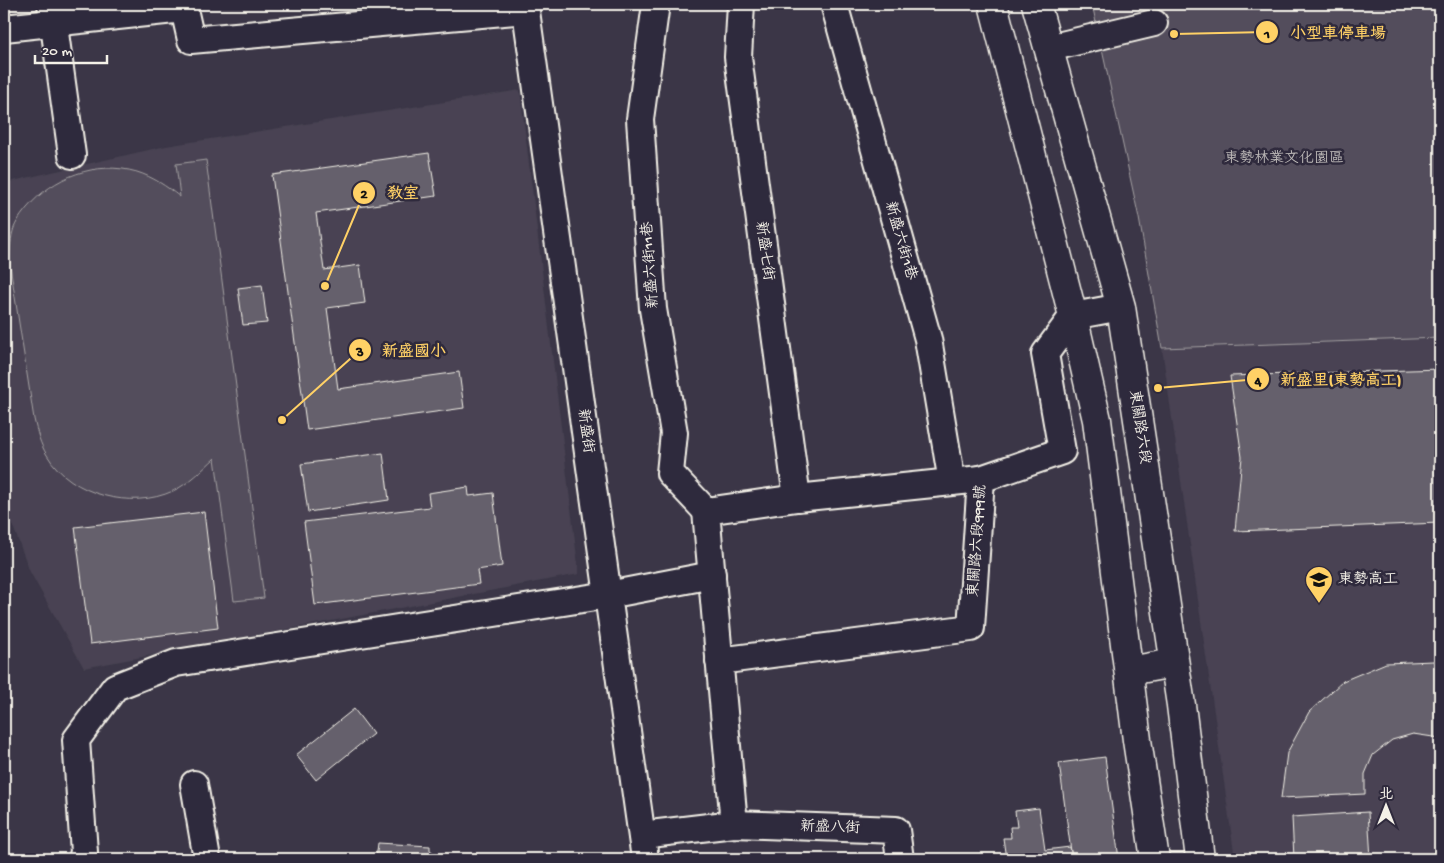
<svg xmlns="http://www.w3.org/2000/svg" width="1444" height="863" font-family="'Gochi Hand','LXGW WenKai TC',sans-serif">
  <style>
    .built { fill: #484352 }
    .green { fill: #534e5c; stroke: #a4a0a2 }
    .building { fill: #65616c; stroke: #f4f1e8 }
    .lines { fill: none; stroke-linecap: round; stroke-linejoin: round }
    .minor-casing { stroke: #f4f1e8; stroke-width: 30 }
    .major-casing { stroke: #f4f1e8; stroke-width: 31 }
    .minor { stroke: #2f2a3d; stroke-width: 26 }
    .major { stroke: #2f2a3d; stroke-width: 28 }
    .labels { text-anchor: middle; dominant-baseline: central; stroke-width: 5; stroke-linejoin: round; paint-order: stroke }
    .park-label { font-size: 15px; fill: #bcb8b7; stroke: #2f2a3d }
    .street-label { font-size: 15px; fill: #f4f1e8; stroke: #2f2a3d }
    .poi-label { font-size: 15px; fill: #f4f1e8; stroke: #2f2a3d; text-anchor: start }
    .leader { fill: none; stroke: #ffd166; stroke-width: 2 }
    .callout-dot { fill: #ffd166; stroke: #2f2a3d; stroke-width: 2 }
    .mark-label { font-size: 15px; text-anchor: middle; font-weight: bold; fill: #111 }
    .callout-label { font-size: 16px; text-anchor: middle; font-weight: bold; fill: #ffd166; stroke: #2f2a3d; stroke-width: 5; stroke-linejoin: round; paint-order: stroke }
  </style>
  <rect width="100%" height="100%" fill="#3b3647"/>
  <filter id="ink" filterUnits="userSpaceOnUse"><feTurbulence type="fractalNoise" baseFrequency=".02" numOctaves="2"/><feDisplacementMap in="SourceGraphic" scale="10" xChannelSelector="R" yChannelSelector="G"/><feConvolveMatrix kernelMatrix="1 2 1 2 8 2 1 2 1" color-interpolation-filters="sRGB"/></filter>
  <g filter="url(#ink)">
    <!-- built -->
    <g class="built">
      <path d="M520,90l59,484 -495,94 -54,-96 -26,-70v-319l162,-37z"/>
      <path d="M1440,338v521h-205l-73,-511z"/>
    </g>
    <!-- green -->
    <g class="green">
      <path d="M1092,4h348v334l-278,10 -23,-130z"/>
      <path d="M206,160l58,438 -30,3 -19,-143c-13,12 -25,25 -42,33 -41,19 -102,5 -126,-36 -7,-11 -10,-23 -13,-36l-24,-154c0,-11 0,-23 3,-34 2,-8 9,-17 14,-23 26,-31 69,-48 110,-36 16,5 29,14 43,25l-4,-33z"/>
    </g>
    <!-- building -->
    <g class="building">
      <path d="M429,153l7,43 -120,17 8,57 36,-5 5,38 -38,5 11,81 121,-17 5,36 -157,22 -35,-255z"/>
      <path d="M262,285l5,38 -24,2 -5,-37z"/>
      <path d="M1440,369v154l-205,8 7,-74 -12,-81z"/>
      <path d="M383,453l6,47 -81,12 -7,-48z"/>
      <path d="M468,487l1,9 24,-3 9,73 -25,4 2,14 -164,21 -11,-83 126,-15 -2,-14z"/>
      <path d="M204,512l14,116 -128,16 -15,-117z"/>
      <path d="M1433,661l7,2v75l-27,-4 -21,6 -19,15 -8,19v20l-84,4 6,-45 22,-41 34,-31 43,-18z"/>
      <path d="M354,709l19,25 -57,46 -20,-25z"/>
      <path d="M1105,757l14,102h-47l-13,-96z"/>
      <path d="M1039,808l6,42 25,-3 2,12h-66l-3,-21h8l-1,-11h7l-2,-16z"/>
      <path d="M1368,812l3,47h-77l-2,-42z"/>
      <path d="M378,843l52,3v4l11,9h-65z"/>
    </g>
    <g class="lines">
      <defs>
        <g id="minor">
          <path d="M51,4l21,151"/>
          <path d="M525,4l120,855"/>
          <path d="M656,4l-16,115 13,190 21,124 -4,40 36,38"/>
          <path d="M741,4l-3,53 59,441"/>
          <path d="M834,4l94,335 24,143"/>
          <path d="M184,9l7,31 335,-30"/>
          <path d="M4,28l180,-19 1,-5"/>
          <path d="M1049,48l105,-25"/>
          <path d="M719,661l252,-33 10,-149 81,-28 -17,-97 28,-38 48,-9"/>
          <path d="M194,784l13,75"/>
          <path d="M734,824l-28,-313 91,-13 184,-19"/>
          <path d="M642,835l92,-11 162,6 4,29"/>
          <path d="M82,859l2,-7 -8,-112 39,-53 61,-24 432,-68 104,-20"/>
        </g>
        <g id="major">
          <path d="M993,4l80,312 24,104 40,320 18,119"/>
          <path d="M1036,4l85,303 60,398 19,154"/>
          <path d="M1129,671l45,-8"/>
        </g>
      </defs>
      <!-- minor casing -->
      <use href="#minor" class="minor-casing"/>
      <!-- major casing -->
      <use href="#major" class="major-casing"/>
      <!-- minor -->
      <use href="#minor" class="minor"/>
      <!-- major -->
      <use href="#major" class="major"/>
    </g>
  </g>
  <!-- icons -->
  <defs>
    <symbol id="school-pin" viewBox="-11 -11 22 30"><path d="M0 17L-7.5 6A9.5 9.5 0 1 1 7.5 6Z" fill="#ffd166" stroke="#2f2a3d"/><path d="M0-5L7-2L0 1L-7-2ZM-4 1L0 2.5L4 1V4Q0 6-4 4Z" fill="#111"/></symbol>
  </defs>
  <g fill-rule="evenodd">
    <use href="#school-pin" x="1303" y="564" width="32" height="43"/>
  </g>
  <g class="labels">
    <!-- park labels -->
    <g class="park-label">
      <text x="1284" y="159">東勢林業文化園區</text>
    </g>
    <!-- street labels -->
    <g class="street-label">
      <text transform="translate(900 241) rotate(74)">新盛六街1巷</text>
      <text transform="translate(764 251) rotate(82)">新盛七街</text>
      <text transform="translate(651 265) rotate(-94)">新盛六街11巷</text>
      <text transform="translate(1139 427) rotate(81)">東關路六段</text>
      <text transform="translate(585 431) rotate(82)">新盛街</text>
      <text transform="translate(978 541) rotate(-86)">東關路六段999號</text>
      <text transform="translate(830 828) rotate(2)">新盛八街</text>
    </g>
    <!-- poi labels -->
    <g class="poi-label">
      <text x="1338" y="580">東勢高工</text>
    </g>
  </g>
  <!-- callouts -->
  <path class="leader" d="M1174 34L1267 32M325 286L364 193M282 420L360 350M1158 388L1258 379"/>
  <g class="callout-dot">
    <circle cx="1174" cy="34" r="5"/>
    <circle cx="325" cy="286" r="5"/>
    <circle cx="282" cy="420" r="5"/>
    <circle cx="1158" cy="388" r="5"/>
    <circle cx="1267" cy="32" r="12"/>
    <circle cx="364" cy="193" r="12"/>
    <circle cx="360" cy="350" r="12"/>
    <circle cx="1258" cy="379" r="12"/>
  </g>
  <g class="mark-label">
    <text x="1267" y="38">1</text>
    <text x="364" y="198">2</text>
    <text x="360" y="356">3</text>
    <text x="1258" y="385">4</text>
  </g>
  <g class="callout-label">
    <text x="1338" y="38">小型車停車場</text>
    <text x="403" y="198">教室</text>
    <text x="414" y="356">新盛國小</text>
    <text x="1341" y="385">新盛里(東勢高工)</text>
  </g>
  <!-- margin -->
  <rect width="1444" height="863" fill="none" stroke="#2f2a3d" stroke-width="20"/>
  <rect x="10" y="10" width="1424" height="843" fill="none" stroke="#f4f1e8" stroke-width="2" filter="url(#ink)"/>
  <!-- north arrow -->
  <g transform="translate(1386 806)" stroke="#2f2a3d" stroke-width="4" paint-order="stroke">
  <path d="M0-4L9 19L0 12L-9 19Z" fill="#f4f1e8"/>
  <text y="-8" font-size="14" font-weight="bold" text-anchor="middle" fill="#f4f1e8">北</text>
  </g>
  <!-- scale -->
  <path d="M35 55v8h72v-8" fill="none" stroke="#f4f1e8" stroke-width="2.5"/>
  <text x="42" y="55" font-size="15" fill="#f4f1e8" stroke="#2f2a3d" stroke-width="4" paint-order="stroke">20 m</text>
</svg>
